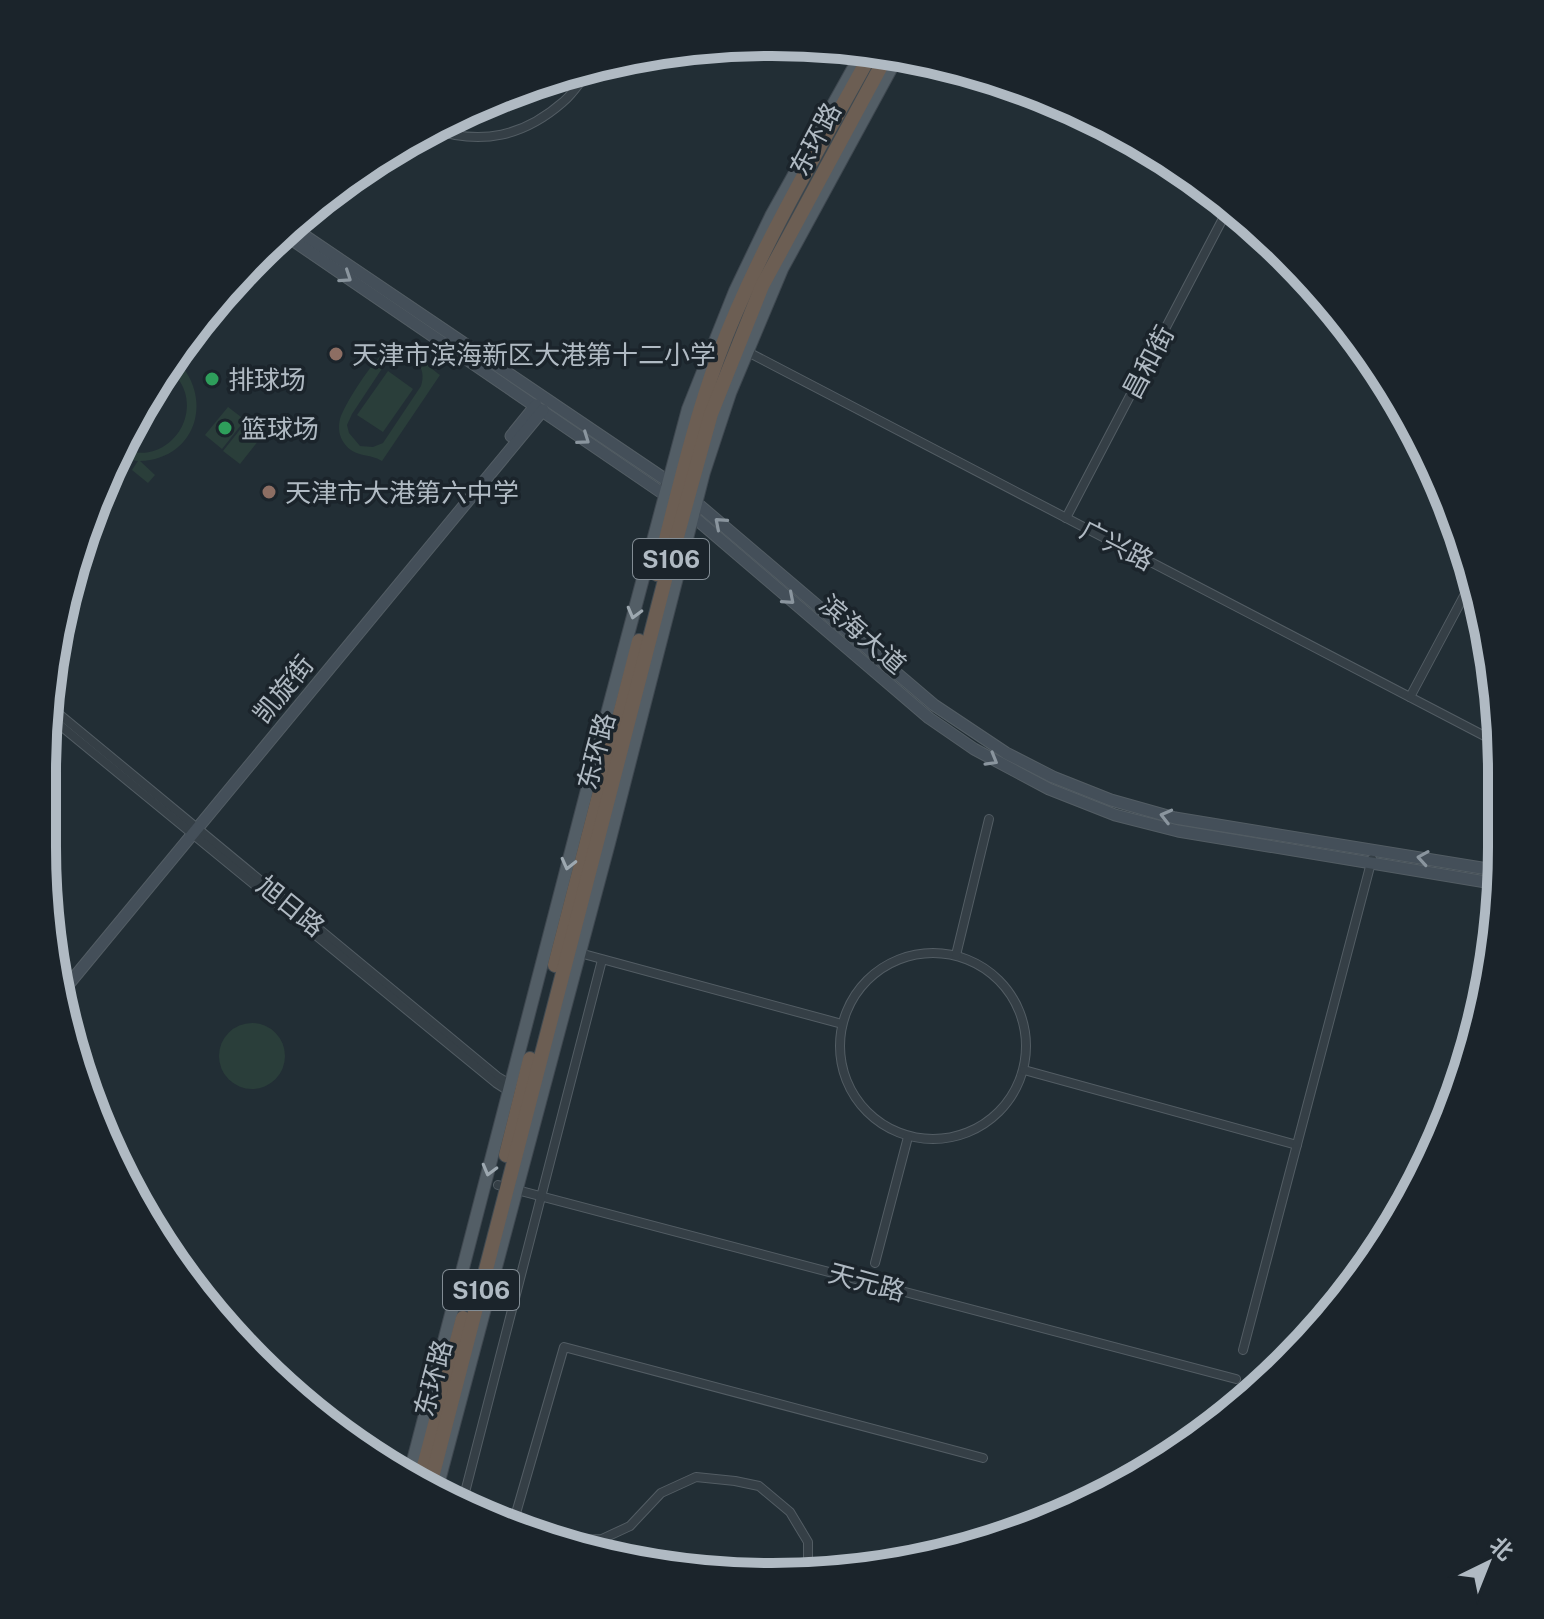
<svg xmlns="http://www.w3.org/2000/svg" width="1544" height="1619" font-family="'Public Sans','Noto Sans SC',sans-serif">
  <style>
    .green { fill: #2a3e3a; fill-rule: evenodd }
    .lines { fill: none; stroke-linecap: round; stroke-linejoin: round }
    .street-casing { stroke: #535d64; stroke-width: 10 }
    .secondary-casing { stroke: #535d64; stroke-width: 13 }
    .primary-casing { stroke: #3f4850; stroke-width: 14 }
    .highway-casing { stroke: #404a51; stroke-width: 16 }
    .street { stroke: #353f46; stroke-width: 8 }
    .secondary { stroke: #444f59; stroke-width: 11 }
    .primary { stroke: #535e66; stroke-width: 12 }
    .highway { stroke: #6c5e53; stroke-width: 14 }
    .oneway { stroke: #8a959e }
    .oneway2 { stroke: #9da8b0 }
    .education-dot { fill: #8d6e63; stroke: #1b242b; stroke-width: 3 }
    .leisure-dot { fill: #2e9e5b; stroke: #1b242b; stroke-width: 3 }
    .labels { text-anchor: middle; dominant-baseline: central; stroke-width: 7; stroke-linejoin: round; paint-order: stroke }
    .shield { fill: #1b242b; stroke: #838d95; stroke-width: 2 }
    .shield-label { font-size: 24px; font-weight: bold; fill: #b0bac3 }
    .street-label { font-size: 26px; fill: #b0bac3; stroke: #1b242b }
    .poi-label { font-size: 26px; fill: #b0bac3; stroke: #1b242b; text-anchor: start }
    .rim { fill: none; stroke: #b0bac3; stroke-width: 10 }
  </style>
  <rect width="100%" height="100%" fill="#222e35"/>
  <!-- green -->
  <g class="green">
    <path d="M409,347c18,7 17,19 31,28l-58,86c-12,-8 -28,-3 -38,-18 -5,-7 -6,-15 -4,-24 4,-14 33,-59 45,-67 7,-5 15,-5 24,-5zM403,356c16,2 23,15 18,30l-38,57 -10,4 -13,-1 -11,-13 -2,-8 5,-11 33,-50 7,-6z"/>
    <path d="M174,358c41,37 24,101 -34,103l15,14 -7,8 -16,-13 6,-9 -9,-1 -5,5 -10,-8 5,-10c49,26 95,-41 49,-79z"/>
    <path d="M388,371l25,18 -30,43 -26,-17z"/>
    <path d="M165,372l12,10 -54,65 -3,-2z"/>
    <path d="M228,407l17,13 -23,29 -17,-14z"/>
    <path d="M246,422l17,13 -23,29 -17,-13z"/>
    <circle cx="252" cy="1056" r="33"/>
  </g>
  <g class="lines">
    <defs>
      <g id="street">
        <path d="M432,129c50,17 92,7 131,-27 11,-9 19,-23 28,-34"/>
        <path d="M744,350l754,393"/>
        <path d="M1066,518l164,-313"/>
        <path d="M1410,697l63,-118"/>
        <path d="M47,704l451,373 15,9"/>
        <path d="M45,713l451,370 17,11"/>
        <path d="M576,952l266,72"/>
        <circle cx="933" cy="1046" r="93"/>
        <path d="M956,955l33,-136"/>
        <path d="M1024,1070l273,75"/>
        <path d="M498,1185l738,194"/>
        <path d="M875,1263l33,-126"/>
        <path d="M1243,1350l129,-491"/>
        <path d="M462,1504l140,-544"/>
        <path d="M491,1517l87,23 24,-1 28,-13 31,-33 35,-16 39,4 24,5 31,26 18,30v29"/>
        <path d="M512,1527l52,-180 419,111"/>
      </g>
      <g id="secondary">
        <path d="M289,225l386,261"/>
        <path d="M282,233l389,266"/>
        <path d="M511,436l25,-31"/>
        <path d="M692,499l242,206 72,48 47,24 58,23 64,18 325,53"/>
        <path d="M688,512l241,206 45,31 75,40 66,26 63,16 320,53"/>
        <path d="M58,997l485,-587"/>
      </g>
      <g id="primary">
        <path d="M408,1480l187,-721 93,-350 47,-118 36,-75 92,-165"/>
        <path d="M436,1492l173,-649 95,-371 26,-79 52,-124 116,-213"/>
      </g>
      <g id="highway">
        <path d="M657,574c19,-72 35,-146 61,-217 38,-103 101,-208 154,-305"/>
        <path d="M555,965l84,-324"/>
        <path d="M506,1155l24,-96"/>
        <path d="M419,1485l44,-167"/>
        <path d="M429,1489l236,-909 46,-166 51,-128 125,-231"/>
      </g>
    </defs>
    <!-- street casing -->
    <use href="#street" class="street-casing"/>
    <!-- secondary casing -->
    <use href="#secondary" class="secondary-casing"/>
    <!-- primary casing -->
    <use href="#primary" class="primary-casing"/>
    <!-- highway casing -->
    <use href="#highway" class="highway-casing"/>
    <!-- street -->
    <use href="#street" class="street"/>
    <!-- secondary -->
    <use href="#secondary" class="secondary"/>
    <!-- primary -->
    <use href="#primary" class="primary"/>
    <!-- highway -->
    <use href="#highway" class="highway"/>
  </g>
  <!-- one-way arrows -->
  <defs><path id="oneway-chevron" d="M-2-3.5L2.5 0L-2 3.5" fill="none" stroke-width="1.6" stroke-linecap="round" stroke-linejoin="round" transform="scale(2)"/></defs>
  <g class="oneway">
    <use href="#oneway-chevron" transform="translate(346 277) rotate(34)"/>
    <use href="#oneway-chevron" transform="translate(584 439) rotate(35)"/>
    <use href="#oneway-chevron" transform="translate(720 523) rotate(-139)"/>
    <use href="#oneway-chevron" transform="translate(789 599) rotate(41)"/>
    <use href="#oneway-chevron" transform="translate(992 760) rotate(30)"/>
    <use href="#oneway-chevron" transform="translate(1166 816) rotate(-166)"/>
    <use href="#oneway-chevron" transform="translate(1423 858) rotate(-171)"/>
  </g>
  <g class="oneway2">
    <use href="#oneway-chevron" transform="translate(634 613) rotate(105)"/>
    <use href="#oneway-chevron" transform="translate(568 864) rotate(104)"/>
    <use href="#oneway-chevron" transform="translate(489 1170) rotate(105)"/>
  </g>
  <!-- markers -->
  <g class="education-dot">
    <circle cx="336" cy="354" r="8"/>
    <circle cx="269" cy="492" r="8"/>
  </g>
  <g class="leisure-dot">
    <circle cx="212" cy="379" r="8"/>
    <circle cx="225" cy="428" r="8"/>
  </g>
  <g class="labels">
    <!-- shield labels -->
    <g class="shield">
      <rect x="633" y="539" width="76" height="40" rx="6"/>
      <rect x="443" y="1270" width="76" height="40" rx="6"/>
    </g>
    <g class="shield-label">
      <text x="671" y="559">S106</text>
      <text x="481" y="1290">S106</text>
    </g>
    <!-- street labels -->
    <g class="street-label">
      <text transform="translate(815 139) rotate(-62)">东环路</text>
      <text transform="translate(1148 362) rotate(-62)">昌和街</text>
      <text transform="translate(1117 545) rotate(27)">广兴路</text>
      <text transform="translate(863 634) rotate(41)">滨海大道</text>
      <text transform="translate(283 689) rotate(-51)">凯旋街</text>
      <text transform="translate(596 751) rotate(-75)">东环路</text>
      <text transform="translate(291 906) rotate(39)">旭日路</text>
      <text transform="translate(867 1282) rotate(15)">天元路</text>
      <text transform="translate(433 1378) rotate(-75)">东环路</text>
    </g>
    <!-- poi labels -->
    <g class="poi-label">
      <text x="352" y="354">天津市滨海新区大港第十二小学</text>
      <text x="228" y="379">排球场</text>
      <text x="241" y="428">篮球场</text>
      <text x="285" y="492">天津市大港第六中学</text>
    </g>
  </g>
  <!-- crop -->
  <path d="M0 0H1544V1619H0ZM772 56H772A716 716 0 0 1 1488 772V847A716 716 0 0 1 772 1563H772A716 716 0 0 1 56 847V772A716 716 0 0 1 772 56Z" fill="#1b242b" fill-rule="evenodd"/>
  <path class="rim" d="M772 56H772A716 716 0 0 1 1488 772V847A716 716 0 0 1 772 1563H772A716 716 0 0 1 56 847V772A716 716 0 0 1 772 56Z"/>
  <!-- north arrow -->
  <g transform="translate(1488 1563) rotate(43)" stroke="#1b242b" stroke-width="6" paint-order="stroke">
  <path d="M0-6L14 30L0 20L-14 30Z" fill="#b0bac3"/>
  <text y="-12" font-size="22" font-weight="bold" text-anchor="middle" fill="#b0bac3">北</text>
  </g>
</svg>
